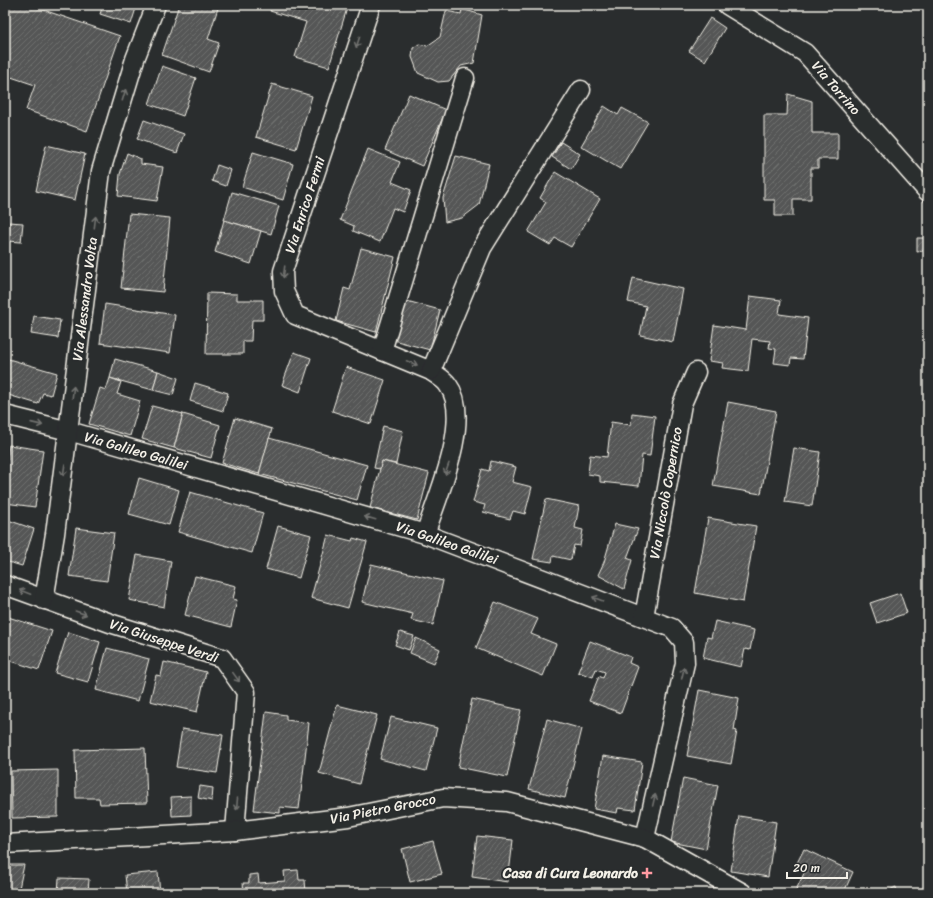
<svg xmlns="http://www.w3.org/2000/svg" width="933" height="898" font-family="Sriracha,sans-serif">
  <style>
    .building { fill: url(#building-hatch); stroke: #f4f1e8 }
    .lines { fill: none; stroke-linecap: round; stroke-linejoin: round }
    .minor-casing { stroke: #f4f1e8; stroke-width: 21 }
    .minor { stroke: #2a2d2e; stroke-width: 18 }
    .oneway { stroke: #71726f }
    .poi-dot { fill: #ff9aa2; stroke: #2a2d2e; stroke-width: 1.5 }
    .labels { text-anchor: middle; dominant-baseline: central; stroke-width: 3.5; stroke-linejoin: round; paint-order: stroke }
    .street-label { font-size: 14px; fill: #f4f1e8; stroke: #2a2d2e }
    .poi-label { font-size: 14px; font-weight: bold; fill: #f4f1e8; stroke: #2a2d2e; text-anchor: end }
  </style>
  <defs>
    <pattern id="building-hatch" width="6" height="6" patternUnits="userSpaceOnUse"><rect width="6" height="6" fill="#555756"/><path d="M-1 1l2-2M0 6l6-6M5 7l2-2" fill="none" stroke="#6e706e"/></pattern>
  </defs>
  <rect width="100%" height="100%" fill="#2a2d2e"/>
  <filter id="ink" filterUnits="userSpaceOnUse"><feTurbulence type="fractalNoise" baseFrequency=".025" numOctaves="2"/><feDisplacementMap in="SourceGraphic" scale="8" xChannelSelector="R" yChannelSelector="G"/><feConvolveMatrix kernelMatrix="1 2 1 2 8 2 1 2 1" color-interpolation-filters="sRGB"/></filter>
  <g filter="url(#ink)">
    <!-- building -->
    <g class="building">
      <path d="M5,5h24l91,31 -33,95 -61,-21 9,-25 -30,-10z"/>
      <path d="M52,5h12l-1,4z"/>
      <path d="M103,5h34l-6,19 -31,-10z"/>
      <path d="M179,5h40l-11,34 11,4 -10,29 -47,-17z"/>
      <path d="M272,5h76l-19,62 -34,-10 11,-35 -36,-11z"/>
      <path d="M462,9l20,6 -8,48 -13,3 -12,15 -11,1 -20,-9 -6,-16 1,-9 6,-4 8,2 13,-9 6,-26 15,3z"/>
      <path d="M710,18l15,10 -20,33 -16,-10z"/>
      <path d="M162,66l34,12 -13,38 -34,-12z"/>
      <path d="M272,84l40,12 -16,53 -40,-12z"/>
      <path d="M409,94l37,16 -24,56 -37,-16z"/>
      <path d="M788,94l24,7v32h26v26h-20v9h-7v31h-18v17h-18v-16h-11v-85h23z"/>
      <path d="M604,106l14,9 4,-7 26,14 -28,47 -39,-23z"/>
      <path d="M144,120l40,14 -7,19 -40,-14z"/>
      <path d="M561,142l19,12 -9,15 -19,-12z"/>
      <path d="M46,145l39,9 -10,46 -39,-9z"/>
      <path d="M368,149l32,13 -8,20 19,8 -8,22 -10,-4 -13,34 -27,-11 1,-5 -14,-6z"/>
      <path d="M253,152l40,12 -10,36 -41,-13z"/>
      <path d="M127,153l14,6v5l22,3 -6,34 -39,-5 2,-22z"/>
      <path d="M456,156l33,8 -10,41 -17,13 -17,4 -2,-24z"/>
      <path d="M217,165l14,5 -5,16 -14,-5z"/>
      <path d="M555,172l45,27 -29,48 -16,-9 -5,7 -22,-13 18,-30 -6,-4z"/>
      <path d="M232,192l47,14 -8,28 -47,-14z"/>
      <path d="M129,214l41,4 -7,74 -42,-4z"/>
      <path d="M224,220l37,11 -10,33 -36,-12z"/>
      <path d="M9,222l14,1 -2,19 -13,-1z"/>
      <path d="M917,238h11v12l-11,2z"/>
      <path d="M361,248l34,9 -19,75 -40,-11 8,-33 6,2z"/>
      <path d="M633,278l50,11 -10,53 -33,-7 6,-29 -18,-4z"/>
      <path d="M207,293l30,1v6h26v20h-11l-1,21h-8v13h-37z"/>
      <path d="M750,296l31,4 -2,14 29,4 -5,41 -12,-1 -1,7 -16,-2 2,-14 -7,-1 1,-7 -18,-2 -4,32 -26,-3 1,-5 -14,-2 5,-36 32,5z"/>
      <path d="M403,300l37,10 -10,40 -37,-10z"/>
      <path d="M105,304l70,11 -5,38 -70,-10z"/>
      <path d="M34,316l26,4 -2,18 -27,-4z"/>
      <path d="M5,325l4,1 -3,8h-1z"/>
      <path d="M294,352l17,6 -11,34 -18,-7z"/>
      <path d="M5,358l52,15 -6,22 -8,-2 -5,11 -33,-10z"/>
      <path d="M115,359l43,12 -5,19 -43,-12z"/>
      <path d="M346,367l39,13 -14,44 -39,-13z"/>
      <path d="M158,371l20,7 -5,17 -20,-5z"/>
      <path d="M110,378l11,4 -4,12 23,7 -10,35 -41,-12 11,-36 6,2z"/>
      <path d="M195,383l33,10 -5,18 -33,-10z"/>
      <path d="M728,402l48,9 -15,83 -48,-8z"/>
      <path d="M152,406l31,8 -9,34 -32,-9z"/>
      <path d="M632,413l23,3 -5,40 -8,-1 -3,31 -39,-4v-6l-12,-2 2,-19 17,2 4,-35 20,3z"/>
      <path d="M183,414l37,11 -9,33 -37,-10z"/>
      <path d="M235,418l37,11 -13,45 -37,-11z"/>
      <path d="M383,426l20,5 -7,33 -14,-3 -2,8 -6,-1z"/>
      <path d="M269,438l98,27 -10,35 -98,-26z"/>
      <path d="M9,445l34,5 -8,57 -30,-4v-43h2z"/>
      <path d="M794,448l26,4 -8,54 -27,-4z"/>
      <path d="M382,461l47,12 -12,47 -47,-12z"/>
      <path d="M491,461l25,6 -4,15 20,5 -7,27 -12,-3 -3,8 -27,-7 2,-7 -12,-3 9,-33 7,2z"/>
      <path d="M139,478l40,12 -10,35 -40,-11z"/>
      <path d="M190,492l73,21 -11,40 -74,-21z"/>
      <path d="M546,499l33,7 -4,22 8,2 -3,16 -6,-1 -3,15 -18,-4 -1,6 -19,-3z"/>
      <path d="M708,518l48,8 -13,76 -48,-9z"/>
      <path d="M5,519l29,10 -12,37 -17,-5z"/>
      <path d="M615,524l23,5 -11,29 5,2 -8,29 -26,-14 6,-13z"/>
      <path d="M278,526l33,9 -12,43 -33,-9z"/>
      <path d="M76,528l38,5 -7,48 -38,-5z"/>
      <path d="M328,535l24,6 1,-3 14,4 -19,66 -37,-10z"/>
      <path d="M137,555l34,6 -7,46 -35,-7z"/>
      <path d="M371,564l72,17 -10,44 -22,-5 2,-6 -51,-12z"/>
      <path d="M195,576l41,10 -3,13 4,1 -6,27 -46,-12z"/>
      <path d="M900,593l7,20 -30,10 -7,-20z"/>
      <path d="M495,602l43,17 -7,15 25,10 -13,32 -67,-28z"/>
      <path d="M5,616l47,15 -13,39 -34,-11z"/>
      <path d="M715,621l39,9 -4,20 -5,-1 -4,18 -38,-9 4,-21 4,1z"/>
      <path d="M68,632l32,10 -12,40 -33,-9z"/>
      <path d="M400,632l14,4 -5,14 -14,-5z"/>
      <path d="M416,638l24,11 -6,14 -24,-10z"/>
      <path d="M590,641l41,16 -2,6 9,4 -17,46 -32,-12 10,-25 4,2 2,-6 -9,-3 -3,8 -15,-5z"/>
      <path d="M107,648l42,11 -11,42 -42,-11z"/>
      <path d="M164,662l42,10 -9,40 -47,-11 6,-26 5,1z"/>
      <path d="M699,690l40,8 -5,32 3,1 -6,33 -44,-8z"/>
      <path d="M472,699l49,11 -14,67 -49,-10z"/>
      <path d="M337,705l40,10 -18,69 -40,-11z"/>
      <path d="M266,712l20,3v5l23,3 -10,86 -19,-2v6l-26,-3z"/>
      <path d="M391,717l46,11 -11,43 -46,-12z"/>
      <path d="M547,719l35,10 -17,69 -36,-9z"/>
      <path d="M182,729l41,6 -6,38 -41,-6z"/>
      <path d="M145,748l2,55 -47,1 -1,-6h-23l-1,-48z"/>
      <path d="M603,756l39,6 -7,48 -17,-2 -1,5 -23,-4z"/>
      <path d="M58,770v47l-46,1 -1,-47z"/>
      <path d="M683,778l35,7 -12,64 -35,-7z"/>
      <path d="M200,786l13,2 -1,13 -14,-3z"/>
      <path d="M191,796v19l-19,1 -1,-19z"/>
      <path d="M739,816l37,6 -8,55 -37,-6z"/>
      <path d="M477,836l36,4 -5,42 -36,-5z"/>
      <path d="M433,841l9,33 -32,8 -8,-33z"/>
      <path d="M804,849l49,23 -9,20 2,1 -51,-1 12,-25 -10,-4z"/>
      <path d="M5,865h19l-6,28h-13z"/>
      <path d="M298,870l1,10h6l1,13h-62l-1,-10h6v-8l9,-1 1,9 26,-2 -1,-10z"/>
      <path d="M158,872l2,21h-33l-2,-18z"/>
      <path d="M59,878l30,1 -1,14h-30z"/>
      <path d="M896,887l1,6h-14z"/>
    </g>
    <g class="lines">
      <defs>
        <g id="minor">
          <path d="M371,5l-88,266 1,20 11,24 136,56c5,4 13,8 17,14 25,33 -11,113 -23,149"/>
          <path d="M727,5l78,48 123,139"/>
          <path d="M382,351l83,-273"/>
          <path d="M431,371l51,-123 99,-158"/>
          <path d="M5,415l64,16 356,103 247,94 12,14 1,21 -40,175"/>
          <path d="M5,585l108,39 109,34 24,34 -11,139"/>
          <path d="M44,600l11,-66 46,-363 34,-112 21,-54"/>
          <path d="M644,617l38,-213 14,-32"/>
          <path d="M5,844l230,-13 113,-14 95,-19 64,4 138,36 98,55"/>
        </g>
      </defs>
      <!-- minor casing -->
      <use href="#minor" class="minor-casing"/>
      <!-- minor -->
      <use href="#minor" class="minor"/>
    </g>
    <!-- one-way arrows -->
    <defs><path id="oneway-shaft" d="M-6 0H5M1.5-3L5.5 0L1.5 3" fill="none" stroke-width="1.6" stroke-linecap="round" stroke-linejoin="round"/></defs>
    <g class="oneway">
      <use href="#oneway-shaft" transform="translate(358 42) rotate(108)"/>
      <use href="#oneway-shaft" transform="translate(124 95) rotate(-73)"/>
      <use href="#oneway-shaft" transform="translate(95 222) rotate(-83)"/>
      <use href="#oneway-shaft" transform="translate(284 272) rotate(97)"/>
      <use href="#oneway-shaft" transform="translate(412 363) rotate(22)"/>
      <use href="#oneway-shaft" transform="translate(73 392) rotate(-83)"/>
      <use href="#oneway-shaft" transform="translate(37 424) rotate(13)"/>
      <use href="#oneway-shaft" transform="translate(447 469) rotate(109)"/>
      <use href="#oneway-shaft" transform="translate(64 470) rotate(98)"/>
      <use href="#oneway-shaft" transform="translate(370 518) rotate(-164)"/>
      <use href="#oneway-shaft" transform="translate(25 592) rotate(-159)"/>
      <use href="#oneway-shaft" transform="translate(598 599) rotate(-159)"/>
      <use href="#oneway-shaft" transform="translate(81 613) rotate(19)"/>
      <use href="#oneway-shaft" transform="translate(683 673) rotate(-77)"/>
      <use href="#oneway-shaft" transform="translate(236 677) rotate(54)"/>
      <use href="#oneway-shaft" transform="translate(654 800) rotate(-77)"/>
      <use href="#oneway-shaft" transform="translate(237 804) rotate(95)"/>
    </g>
  </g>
  <!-- markers -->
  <path class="poi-dot" d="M645 867h4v4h4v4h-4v4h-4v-4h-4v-4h4z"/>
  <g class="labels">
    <!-- street labels -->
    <g class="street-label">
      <text transform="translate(836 88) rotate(49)">Via Torrino</text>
      <text transform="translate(305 205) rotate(-72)">Via Enrico Fermi</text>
      <text transform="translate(85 299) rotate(-83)">Via Alessandro Volta</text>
      <text transform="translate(136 451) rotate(16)">Via Galileo Galilei</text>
      <text transform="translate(666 493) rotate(-80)">Via Niccolò Copernico</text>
      <text transform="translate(447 543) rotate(19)">Via Galileo Galilei</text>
      <text transform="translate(164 641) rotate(18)">Via Giuseppe Verdi</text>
      <text transform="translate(383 809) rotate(-11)">Via Pietro Grocco</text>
    </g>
    <!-- poi labels -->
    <g class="poi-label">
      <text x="638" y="873">Casa di Cura Leonardo</text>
    </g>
  </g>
  <!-- margin -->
  <rect width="933" height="898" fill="none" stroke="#2a2d2e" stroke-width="20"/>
  <rect x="10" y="10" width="913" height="878" fill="none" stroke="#f4f1e8" stroke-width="1.5" filter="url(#ink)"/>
  <!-- scale -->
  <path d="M787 872v6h60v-6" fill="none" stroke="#f4f1e8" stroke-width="2"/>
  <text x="793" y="872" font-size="12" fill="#f4f1e8" stroke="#2a2d2e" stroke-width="3" paint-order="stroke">20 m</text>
</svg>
